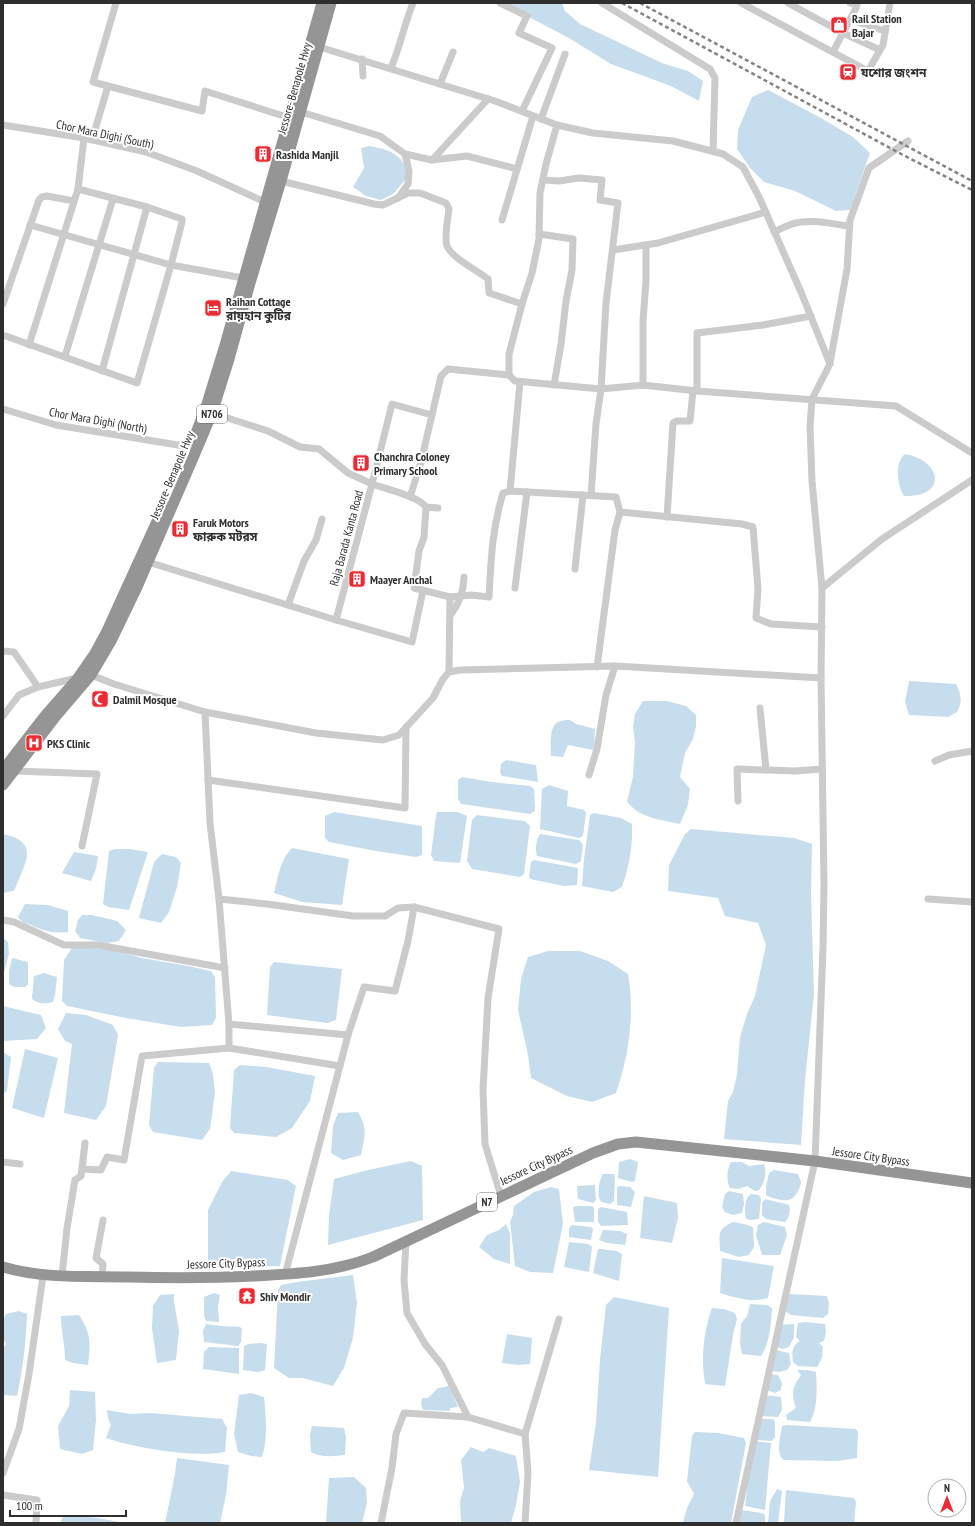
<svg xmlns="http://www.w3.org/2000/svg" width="975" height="1526" font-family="'PT Sans Narrow','Noto Sans Bengali',sans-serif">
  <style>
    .water { fill: #c6dded }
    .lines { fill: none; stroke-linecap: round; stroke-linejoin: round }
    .minor { stroke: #cbcbcb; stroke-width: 7 }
    .highway { stroke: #959595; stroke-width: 11 }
    .rail { stroke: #838383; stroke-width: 2.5; stroke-dasharray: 4 3; stroke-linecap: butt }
    .labels { text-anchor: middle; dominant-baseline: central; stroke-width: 4; stroke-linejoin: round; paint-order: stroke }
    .shield { fill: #fff; stroke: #6d6d6d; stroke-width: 1 }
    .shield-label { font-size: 11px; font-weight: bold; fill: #2e2e2e }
    .poi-label { font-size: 12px; font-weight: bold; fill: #2e2e2e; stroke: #fff; text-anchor: start }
    .street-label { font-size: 12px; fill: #2e2e2e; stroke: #fff }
  </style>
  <rect width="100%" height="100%" fill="#fff"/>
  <!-- water -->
  <g class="water">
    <path d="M509,3h53l3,8 15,13 82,39 26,8 15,10 -4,20 -28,-15 -60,-22 -42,-26 -44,-23z"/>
    <path d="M768,90l53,28 32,19 17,16 -20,57 -14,1 -41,-20 -31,-9 -14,-14 -13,-19 1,-19 14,-33z"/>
    <path d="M369,146c12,2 28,5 34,17 3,4 3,11 3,16l-13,15 -12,6 -15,-4 -13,-9 11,-19 -3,-20z"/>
    <path d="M905,454c36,6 44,43 -1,42 -7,-11 -10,-33 1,-42z"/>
    <path d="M909,681l47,3c5,10 7,18 1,28l-9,5 -39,-2 -4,-13z"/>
    <path d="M643,701h24l19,5 10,9v11l-3,13 -8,14 -5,24 10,12 -2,16 -8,19c-18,-4 -42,-6 -53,-23l6,-24 2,-35 -2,-15 2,-13z"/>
    <path d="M570,720l6,4 19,5 -1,17 -1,4 -25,-5 -5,12 -12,-1c0,-10 -3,-31 9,-35 3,-1 7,-1 10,-1z"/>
    <path d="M506,760l30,5 2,17 -36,-6 -2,-4 1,-8z"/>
    <path d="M462,777l30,5 38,4 4,3 1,22 -5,3 -69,-10 -3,-5v-19z"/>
    <path d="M549,785l19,6 -1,15 17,4 2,3 -3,23 -4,2 -39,-9 2,-40z"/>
    <path d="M334,812l88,14v29l-6,2 -40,-6 -47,-9 -4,-4v-22z"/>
    <path d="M437,812h20l10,4 -7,47 -26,-2 -3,-6 5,-39z"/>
    <path d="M594,813l27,5 11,6c1,21 -3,43 -10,63l-9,5 -31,-6 2,-27 6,-44z"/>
    <path d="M477,815l48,6 5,5 -6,48 -4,3 -48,-8 -5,-8 5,-41z"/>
    <path d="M691,829l103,9 18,6 -1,50 3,100 -9,86 -4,65 -77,-6 4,-38 5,-9 4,-17 3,-38 7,-23 8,-18 11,-51 -8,-22 -33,-7 -7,-18 -50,-7 1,-26 16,-31z"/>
    <path d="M3,834c38,8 22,29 12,55l-2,2 -10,2z"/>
    <path d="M540,834l39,6 4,5 -2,16 -5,3 -39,-8c-2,-7 -1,-16 3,-22z"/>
    <path d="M292,848l57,11 -7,46 -40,-3 -28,-9c4,-16 6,-33 18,-45z"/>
    <path d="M115,849h14l19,3 -19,58 -21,-3 -5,-3 6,-53z"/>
    <path d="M74,852l24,4 -2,13 -5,12 -29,-8z"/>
    <path d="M162,854l14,3 5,6 -4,24 -8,25 -8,11 -22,-5 15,-56z"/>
    <path d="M534,860l44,8 -1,17 -13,1 -34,-7 -1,-3 2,-14z"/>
    <path d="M25,904l23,1 20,6v21c-14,2 -24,-1 -37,-7 -6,-2 -10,-3 -13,-8z"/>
    <path d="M82,915h10l25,6 9,9 -7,11 -12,2 -27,-5 -5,-7 3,-11z"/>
    <path d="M3,938l5,4 1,12 -6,22z"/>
    <path d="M73,946l40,4 29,8 46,8 23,5 4,6 1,41 -4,7 -31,2 -55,-9 -59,-12 -5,-5 2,-41z"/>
    <path d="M548,951h32l28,10 20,13c7,39 1,82 -12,119l-24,9 -25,-6 -36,-18 -3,-23 -10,-45 3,-31 7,-22z"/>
    <path d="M12,958l16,4v22l-3,3h-11l-5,-3v-13z"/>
    <path d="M274,962l68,7 -6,51 -9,3 -60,-8 3,-48z"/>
    <path d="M44,973l13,4 -2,18 -2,7c-8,2 -15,2 -21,-3l2,-23z"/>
    <path d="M3,1006l38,9 5,13 -9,11 -34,2z"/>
    <path d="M66,1013l20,2 27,10 5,10 -12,71 -10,14 -32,-7 8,-69 -7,-3 -7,-12z"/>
    <path d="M25,1049l33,9 -14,60 -32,-10z"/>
    <path d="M3,1052l8,5 -4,34 -4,3z"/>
    <path d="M158,1062l51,1 4,11 2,19 -5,36 -8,11 -49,-8 -4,-7 5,-57z"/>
    <path d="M240,1065l26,2 49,9 -5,25 -18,27 -16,9 -42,-4 -4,-5 4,-58z"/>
    <path d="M358,1112c10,18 7,23 3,43l-18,5 -12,-7 2,-27 5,-13z"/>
    <path d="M630,1159l8,3 -3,19 -3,1 -14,-4 1,-16z"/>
    <path d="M411,1161l11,5 1,54 -95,25 1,-30 5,-36 34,-9z"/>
    <path d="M731,1162h11l7,4 15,-2c3,9 1,20 -6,27h-3l-8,-5 -9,3 -8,-1c-4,-7 -3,-19 1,-26z"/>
    <path d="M774,1170l24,4c1,3 3,6 3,9 -1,6 -7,17 -13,17 -6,1 -17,-2 -22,-5v-8l3,-14z"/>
    <path d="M231,1171l57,9 8,6 -16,80 -64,2 -8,-7v-51l14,-28z"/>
    <path d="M603,1174h11l1,4 -1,23 -4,3 -9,-2c-5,-7 -2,-22 2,-28z"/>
    <path d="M595,1185l1,15 -3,3 -15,-4 -1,-13z"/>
    <path d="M619,1186l11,1 5,5 -4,15 -14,-2v-17z"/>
    <path d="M551,1187l8,2 4,35 -10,49 -23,-1 -15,-6 -5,-44 3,-7 1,-9 20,-14z"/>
    <path d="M729,1191l14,3 1,10 -2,9 -9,2 -8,-3 -3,-5 3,-13z"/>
    <path d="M751,1194l8,1 2,4 -2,20 -8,1 -5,-1c-2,-7 -2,-21 5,-25z"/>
    <path d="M644,1196l33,7 1,15 -6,25 -32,-5z"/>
    <path d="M765,1199l24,6c2,5 0,13 -4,17l-19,-3 -4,-4v-12z"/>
    <path d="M577,1206h15l2,2v14h-19l-2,-15z"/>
    <path d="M601,1207l26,5 1,13 -27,1 -3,-4v-13z"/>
    <path d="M733,1222l11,2 9,3 1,20 -5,8 -10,2 -19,-6c0,-17 -4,-21 13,-29z"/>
    <path d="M764,1222l21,5 2,8 -7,20h-18l-6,-20 2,-10z"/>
    <path d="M506,1224l4,10v30l-16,-5 -15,-12 8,-12 12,-5z"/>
    <path d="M572,1225l19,2 2,2 -2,11 -22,-3v-9z"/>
    <path d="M603,1230l17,1 7,3 -2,11 -18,-2 -8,-3z"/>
    <path d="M569,1242l19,2 4,3 -3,25 -25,-5z"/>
    <path d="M600,1249l17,2 5,3 -3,27 -26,-8 5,-24z"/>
    <path d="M722,1258l52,8 -6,32c-15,5 -33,0 -48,-5z"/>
    <path d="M353,1275l4,28 -4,35 -9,30 -11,18 -30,-8h-14l-15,-10 4,-78 3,-5 16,-3z"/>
    <path d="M214,1293l6,2 -2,11 1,16 -13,-1 -2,-6v-18z"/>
    <path d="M174,1294v7l5,30 -3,29 -19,3 -5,-35 1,-22 7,-11z"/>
    <path d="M789,1294l38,2 2,7 -1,11 -5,4 -32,-3 -6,-4z"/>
    <path d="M614,1297l55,11 -11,169 -69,-7 7,-48 4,-62 6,-55z"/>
    <path d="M750,1304l17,1 5,3c-1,17 -2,34 -11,48l-19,-2 -2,-10 1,-20 6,-8z"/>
    <path d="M712,1308l12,1 11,4 2,6 -4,16 -8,51 -20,-2c-4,-27 -2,-51 7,-76z"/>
    <path d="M19,1311l8,3c-1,28 -4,55 -10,82l-13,-1 -1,-2v-44l3,-5c-5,-7 -5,-23 0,-30z"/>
    <path d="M79,1315c12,18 12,28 9,50l-15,-2 -8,-3c0,-15 -4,-29 -4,-44z"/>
    <path d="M805,1322l20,2 1,8 -2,9 -5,2 4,4 -1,11 -5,9 -19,-1 -5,-4c-1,-9 -2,-16 7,-21l-4,-4 2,-14z"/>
    <path d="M206,1324l16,2 17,1 3,1 -1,14 -3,4 -34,-4 -1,-11z"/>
    <path d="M794,1324v13l-5,10 -6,2 -8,-2 1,-22z"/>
    <path d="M507,1334l25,4 -2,26 -12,1 -16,-2z"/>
    <path d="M260,1343l7,1 -2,26 -7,2 -15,-2 1,-24 4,-2z"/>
    <path d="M209,1347l30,1v26l-36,-5 1,-17z"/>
    <path d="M776,1350l13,3 2,11 -4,6 -8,2 -8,-1z"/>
    <path d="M797,1370h11l8,2c1,16 2,36 -6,50l-23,-2 -1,-5 10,-7c-5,-16 -4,-19 5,-33z"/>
    <path d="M770,1374l8,1 4,8 -1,7 -6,3 -9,-3z"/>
    <path d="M449,1385l9,22 -8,1v3l-27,-1 -2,-6 1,-6h6l10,-10 7,-1z"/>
    <path d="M70,1390l25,2 1,28 -3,30 -11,4 -22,-5 -2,-23 11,-20z"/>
    <path d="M251,1393l13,4c2,21 4,40 -2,60l-11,-1 -13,-4 -4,-18 5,-39z"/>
    <path d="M764,1395l17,2 1,13 -4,7 -16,-1z"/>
    <path d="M107,1410l23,4 20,-1 72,6 5,9 -2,24c-29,6 -90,-4 -119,-14l5,-13 -3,-7z"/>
    <path d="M763,1419h10l2,3v15l-3,4 -14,-1 -2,-5 3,-14z"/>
    <path d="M787,1425l69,4 2,3 -1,26 -20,3 -53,-1c-9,-6 -3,-25 -2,-34z"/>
    <path d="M312,1426l32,2 2,9 -1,18c-11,1 -24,3 -34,-3l-1,-17z"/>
    <path d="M695,1432l23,1 26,5 2,5 -15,80h-48l4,-15 7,-14 -7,-13 5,-45z"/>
    <path d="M753,1441l18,2 -6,67 -20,-4z"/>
    <path d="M471,1447l12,5 6,-4 27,8 4,26 -4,23 -5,18h-50l-1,-22 4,-13 -3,-28z"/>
    <path d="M177,1458l52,7 -3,30 -6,28h-55l10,-49z"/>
    <path d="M354,1477l12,11 1,15 -5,20h-36l3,-45z"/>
    <path d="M777,1489l5,2 -4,32h-10l2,-22z"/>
    <path d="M786,1490l68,8 2,4 -2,21h-66l-4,-1z"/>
    <path d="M741,1510l21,3 3,2v8h-27z"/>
    <path d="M64,1515l34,3 26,5h-64z"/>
  </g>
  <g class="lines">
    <!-- minor -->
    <g class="minor">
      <path d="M116,3l-23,79 109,29 3,-20 85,27"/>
      <path d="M500,3l27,13 -8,17 33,15 -30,63"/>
      <path d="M602,3l108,66 5,9 -2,73"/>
      <path d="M741,3l127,68 15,-26 7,-42"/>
      <path d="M788,3l55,30 37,17"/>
      <path d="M850,20l35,11"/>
      <path d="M316,46l179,55 62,24 36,8 80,8 50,13 20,13 16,30 42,95 29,72 -18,35 -2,27 2,55 10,107"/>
      <path d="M833,52l23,-44 1,-3 -7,-2"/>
      <path d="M362,59l1,17"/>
      <path d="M391,68c9,-21 13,-43 22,-65"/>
      <path d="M440,84l13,-32"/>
      <path d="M301,112l79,24 25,18 27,6 35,-4 50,13"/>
      <path d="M541,119l24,-65"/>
      <path d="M3,125l81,13 62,14 51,19 68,31"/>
      <path d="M557,125l-11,39 -6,29 -1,46 -7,34 -10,31 -13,50v21l6,6 86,8 42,-4 54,6 199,15 76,47"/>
      <path d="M92,140l16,-54"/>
      <path d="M432,160l56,-61"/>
      <path d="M543,180l16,1 20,-3 23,2 -2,20 18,3 -12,100 -5,86 -5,35 -5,71"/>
      <path d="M281,181l93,23 9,1 25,-12h12l26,10 3,6c-1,9 -5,29 -2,37 5,12 30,24 41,33l1,14 33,11"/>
      <path d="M398,198l10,-14 1,-13 -4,-17"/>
      <path d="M502,220l31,-104"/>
      <path d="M30,225l141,40 11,-43v-3l-35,-12 -69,-18"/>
      <path d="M774,232c6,-3 12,-6 18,-8 18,-6 39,0 57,2"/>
      <path d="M539,234l34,5 -1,31 -6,31 -5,43 -7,41"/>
      <path d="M613,250l45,-7 108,-31"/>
      <path d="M3,304l36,-104 3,-3 5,-1 27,5"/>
      <path d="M3,335l134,48 34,-118 72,13"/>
      <path d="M29,345l49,-156 6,-51"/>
      <path d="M65,356l48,-157"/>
      <path d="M830,363l17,-94 3,-49 19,-52 39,-27"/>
      <path d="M102,371l45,-164"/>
      <path d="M520,382l-10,109 106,6 4,15 -5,18 -18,137"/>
      <path d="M643,385v-64l3,-40v-35"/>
      <path d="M697,391v-58l66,-8 48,-9"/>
      <path d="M3,409l53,16 134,22"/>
      <path d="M212,413l56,18 32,16 19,2 29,24 24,11 -36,136 76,22 11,-51"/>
      <path d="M432,415l-40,-11 -20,80c14,5 46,12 54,23l-2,30 -5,14 -5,37 36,9 -1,75"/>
      <path d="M410,497l11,-35 20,-86 7,-7 61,6"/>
      <path d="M426,507l12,1"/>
      <path d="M620,512l122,12 11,3 5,62 -2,29 15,6 51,3"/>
      <path d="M667,517l6,-94 4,-2h13l3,-30"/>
      <path d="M148,562l188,58"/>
      <path d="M575,569l8,-74"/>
      <path d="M515,588l12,-96"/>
      <path d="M450,597l21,-2 18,2c2,-38 3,-67 14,-104l7,-2"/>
      <path d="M288,605l16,-44 12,-21 6,-21"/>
      <path d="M450,616c9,-12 14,-24 14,-39"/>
      <path d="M3,651l11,1 24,35"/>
      <path d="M87,676l4,-1 23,9 91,28 111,21 67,7 16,-5 34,-37 10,-19 6,-7 11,-2 155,-4 206,12"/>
      <path d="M760,708l6,62"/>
      <path d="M205,712l5,111 9,76 10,125 119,11 -63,240"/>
      <path d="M3,716l16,-21 19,-8 39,-9"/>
      <path d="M935,761l14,-6 23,-4"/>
      <path d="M15,771l82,3 -15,72"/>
      <path d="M589,775l8,-26 9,-54 9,-29"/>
      <path d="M208,780l197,28 1,-81"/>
      <path d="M738,801l-1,-32 58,2 27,-2"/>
      <path d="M219,899l48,5 86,12h32l13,-8 16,-1 85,22 -11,69 -5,92 2,54 16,52"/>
      <path d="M928,899l44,3"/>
      <path d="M3,920l11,2 50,23h34l127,23"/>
      <path d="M348,1035l16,-48 31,4 13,-50 6,-34"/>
      <path d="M229,1048l111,18"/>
      <path d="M3,1162l17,2"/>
      <path d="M406,1240l-2,40 3,33 18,31 17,21 26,52 57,17 3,39 -3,50"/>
      <path d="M62,1276l5,-48 8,-48 6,-4 4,-33 -3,26 19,1 6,-13 17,3 18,-104 87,-8v-24"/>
      <path d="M102,1276l1,-12 -7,-6 7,-38"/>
      <path d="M525,1434l34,-115"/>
      <path d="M3,1473l16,-44 10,-55 14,-98"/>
      <path d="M3,1495l34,5 -1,23"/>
      <path d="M381,1523l11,-55 4,-34 8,-21 64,4"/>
      <path d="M736,1523l79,-362 8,-214 1,-62 -3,-207 1,-90 60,-49 90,-59"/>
    </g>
    <!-- highway -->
    <g class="highway">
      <path d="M193,441l13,-34 19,-62 97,-342"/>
      <path d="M3,770l41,-53 34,-39 16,-23 13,-24 57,-125"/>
      <path d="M3,785l53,-69 35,-41 20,-34 26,-54 56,-129 19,-45 17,-54 21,-76 31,-102 50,-178"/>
      <path d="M3,1267c41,12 84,9 126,10 42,1 83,1 125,-1 40,-2 81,-4 119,-19l220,-104 25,-9 18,-2 179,19 157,22"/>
    </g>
    <!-- rail -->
    <g class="rail">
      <path d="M622,3l281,152 69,35"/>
      <path d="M640,3l332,178"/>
    </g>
  </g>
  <!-- icons -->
  <defs>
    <symbol id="shop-square" viewBox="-11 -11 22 22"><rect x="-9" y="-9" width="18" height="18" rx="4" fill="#ed2931" stroke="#fff"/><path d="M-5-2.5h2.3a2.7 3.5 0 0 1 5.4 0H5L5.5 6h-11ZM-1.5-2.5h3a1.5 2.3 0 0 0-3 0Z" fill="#fff"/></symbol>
    <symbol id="station-square" viewBox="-11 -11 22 22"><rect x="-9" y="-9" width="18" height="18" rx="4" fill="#ed2931" stroke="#fff"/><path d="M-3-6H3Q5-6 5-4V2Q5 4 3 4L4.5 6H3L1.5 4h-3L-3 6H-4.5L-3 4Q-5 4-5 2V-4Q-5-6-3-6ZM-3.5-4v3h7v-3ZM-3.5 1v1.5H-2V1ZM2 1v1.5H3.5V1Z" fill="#fff"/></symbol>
    <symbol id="building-square" viewBox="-11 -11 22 22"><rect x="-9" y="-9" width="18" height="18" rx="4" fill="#ed2931" stroke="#fff"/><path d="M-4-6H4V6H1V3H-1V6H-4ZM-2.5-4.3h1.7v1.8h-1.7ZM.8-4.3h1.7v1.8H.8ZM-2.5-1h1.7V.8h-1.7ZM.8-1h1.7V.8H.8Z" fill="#fff"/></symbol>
    <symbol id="hotel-square" viewBox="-11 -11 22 22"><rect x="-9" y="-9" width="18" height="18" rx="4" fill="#ed2931" stroke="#fff"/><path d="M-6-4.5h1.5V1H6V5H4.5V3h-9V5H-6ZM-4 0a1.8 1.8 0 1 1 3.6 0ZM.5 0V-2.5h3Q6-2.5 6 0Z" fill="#fff"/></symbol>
    <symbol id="mosque-square" viewBox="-11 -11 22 22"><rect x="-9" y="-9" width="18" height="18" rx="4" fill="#ed2931" stroke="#fff"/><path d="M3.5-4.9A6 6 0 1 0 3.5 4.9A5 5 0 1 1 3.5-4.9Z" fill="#fff"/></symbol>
    <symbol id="hospital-square" viewBox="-11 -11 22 22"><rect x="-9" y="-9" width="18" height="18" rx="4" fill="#ed2931" stroke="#fff"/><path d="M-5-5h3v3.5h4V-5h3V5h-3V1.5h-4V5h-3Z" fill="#fff"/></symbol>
    <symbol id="temple-square" viewBox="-11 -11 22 22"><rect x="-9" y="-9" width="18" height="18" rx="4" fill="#ed2931" stroke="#fff"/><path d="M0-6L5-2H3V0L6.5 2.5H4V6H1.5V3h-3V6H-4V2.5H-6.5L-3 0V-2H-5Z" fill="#fff"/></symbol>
  </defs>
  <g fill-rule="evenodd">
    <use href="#shop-square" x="829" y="15" width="20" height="20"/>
    <use href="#station-square" x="838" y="62" width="20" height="20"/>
    <use href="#building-square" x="253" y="144" width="20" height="20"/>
    <use href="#hotel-square" x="203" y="298" width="20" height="20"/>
    <use href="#building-square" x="351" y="453" width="20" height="20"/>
    <use href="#building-square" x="170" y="519" width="20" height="20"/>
    <use href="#building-square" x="347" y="569" width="20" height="20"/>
    <use href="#mosque-square" x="90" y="689" width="20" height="20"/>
    <use href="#hospital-square" x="24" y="733" width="20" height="20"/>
    <use href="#temple-square" x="237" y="1286" width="20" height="20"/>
  </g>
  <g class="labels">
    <!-- shield labels -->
    <g class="shield">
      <rect x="197" y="405" width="30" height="18" rx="3"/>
      <rect x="477" y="1193" width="20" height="18" rx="3"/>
    </g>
    <g class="shield-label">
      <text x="212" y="414">N706</text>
      <text x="487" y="1202">N7</text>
    </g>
    <!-- poi labels -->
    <g class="poi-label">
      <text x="852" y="18">Rail Station<tspan x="852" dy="14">Bajar</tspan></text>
      <text x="861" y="72">যশোর জংশন</text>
      <text x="276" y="154">Rashida Manjil</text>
      <text x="226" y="301">Raihan Cottage<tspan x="226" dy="14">রায়হান কুটির</tspan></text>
      <text x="374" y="456">Chanchra Coloney<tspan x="374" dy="14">Primary School</tspan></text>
      <text x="193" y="522">Faruk Motors<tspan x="193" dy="14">ফারুক মটরস</tspan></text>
      <text x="370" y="579">Maayer Anchal</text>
      <text x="113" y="699">Dalmil Mosque</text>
      <text x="47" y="743">PKS Clinic</text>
      <text x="260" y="1296">Shiv Mondir</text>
    </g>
    <!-- street labels -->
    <g class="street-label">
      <text transform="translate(294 88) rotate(-74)">Jessore- Benapole Hwy</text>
      <text transform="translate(105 134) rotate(12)">Chor Mara Dighi (South)</text>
      <text transform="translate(98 420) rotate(10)">Chor Mara Dighi (North)</text>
      <text transform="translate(172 475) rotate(-67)">Jessore- Benapole Hwy</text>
      <text transform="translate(346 538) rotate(-75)">Raja Barada Kanta Road</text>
      <text transform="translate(871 1156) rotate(8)">Jessore City Bypass</text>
      <text transform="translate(536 1165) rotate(-25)">Jessore City Bypass</text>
      <text transform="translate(226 1263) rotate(-2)">Jessore City Bypass</text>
    </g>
  </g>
  <!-- border -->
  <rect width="975" height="1526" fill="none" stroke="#2e2e2e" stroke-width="8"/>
  <!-- north arrow -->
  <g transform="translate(947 1498)"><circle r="19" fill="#ffffff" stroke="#ababab"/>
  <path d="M0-3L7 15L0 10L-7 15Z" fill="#ed2931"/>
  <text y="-6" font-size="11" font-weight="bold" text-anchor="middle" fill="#2e2e2e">N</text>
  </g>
  <!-- scale -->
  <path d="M10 1510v6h116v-6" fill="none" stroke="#2e2e2e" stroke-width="2"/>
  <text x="16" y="1510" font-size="12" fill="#2e2e2e" stroke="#ffffff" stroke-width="3" paint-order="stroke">100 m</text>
</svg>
